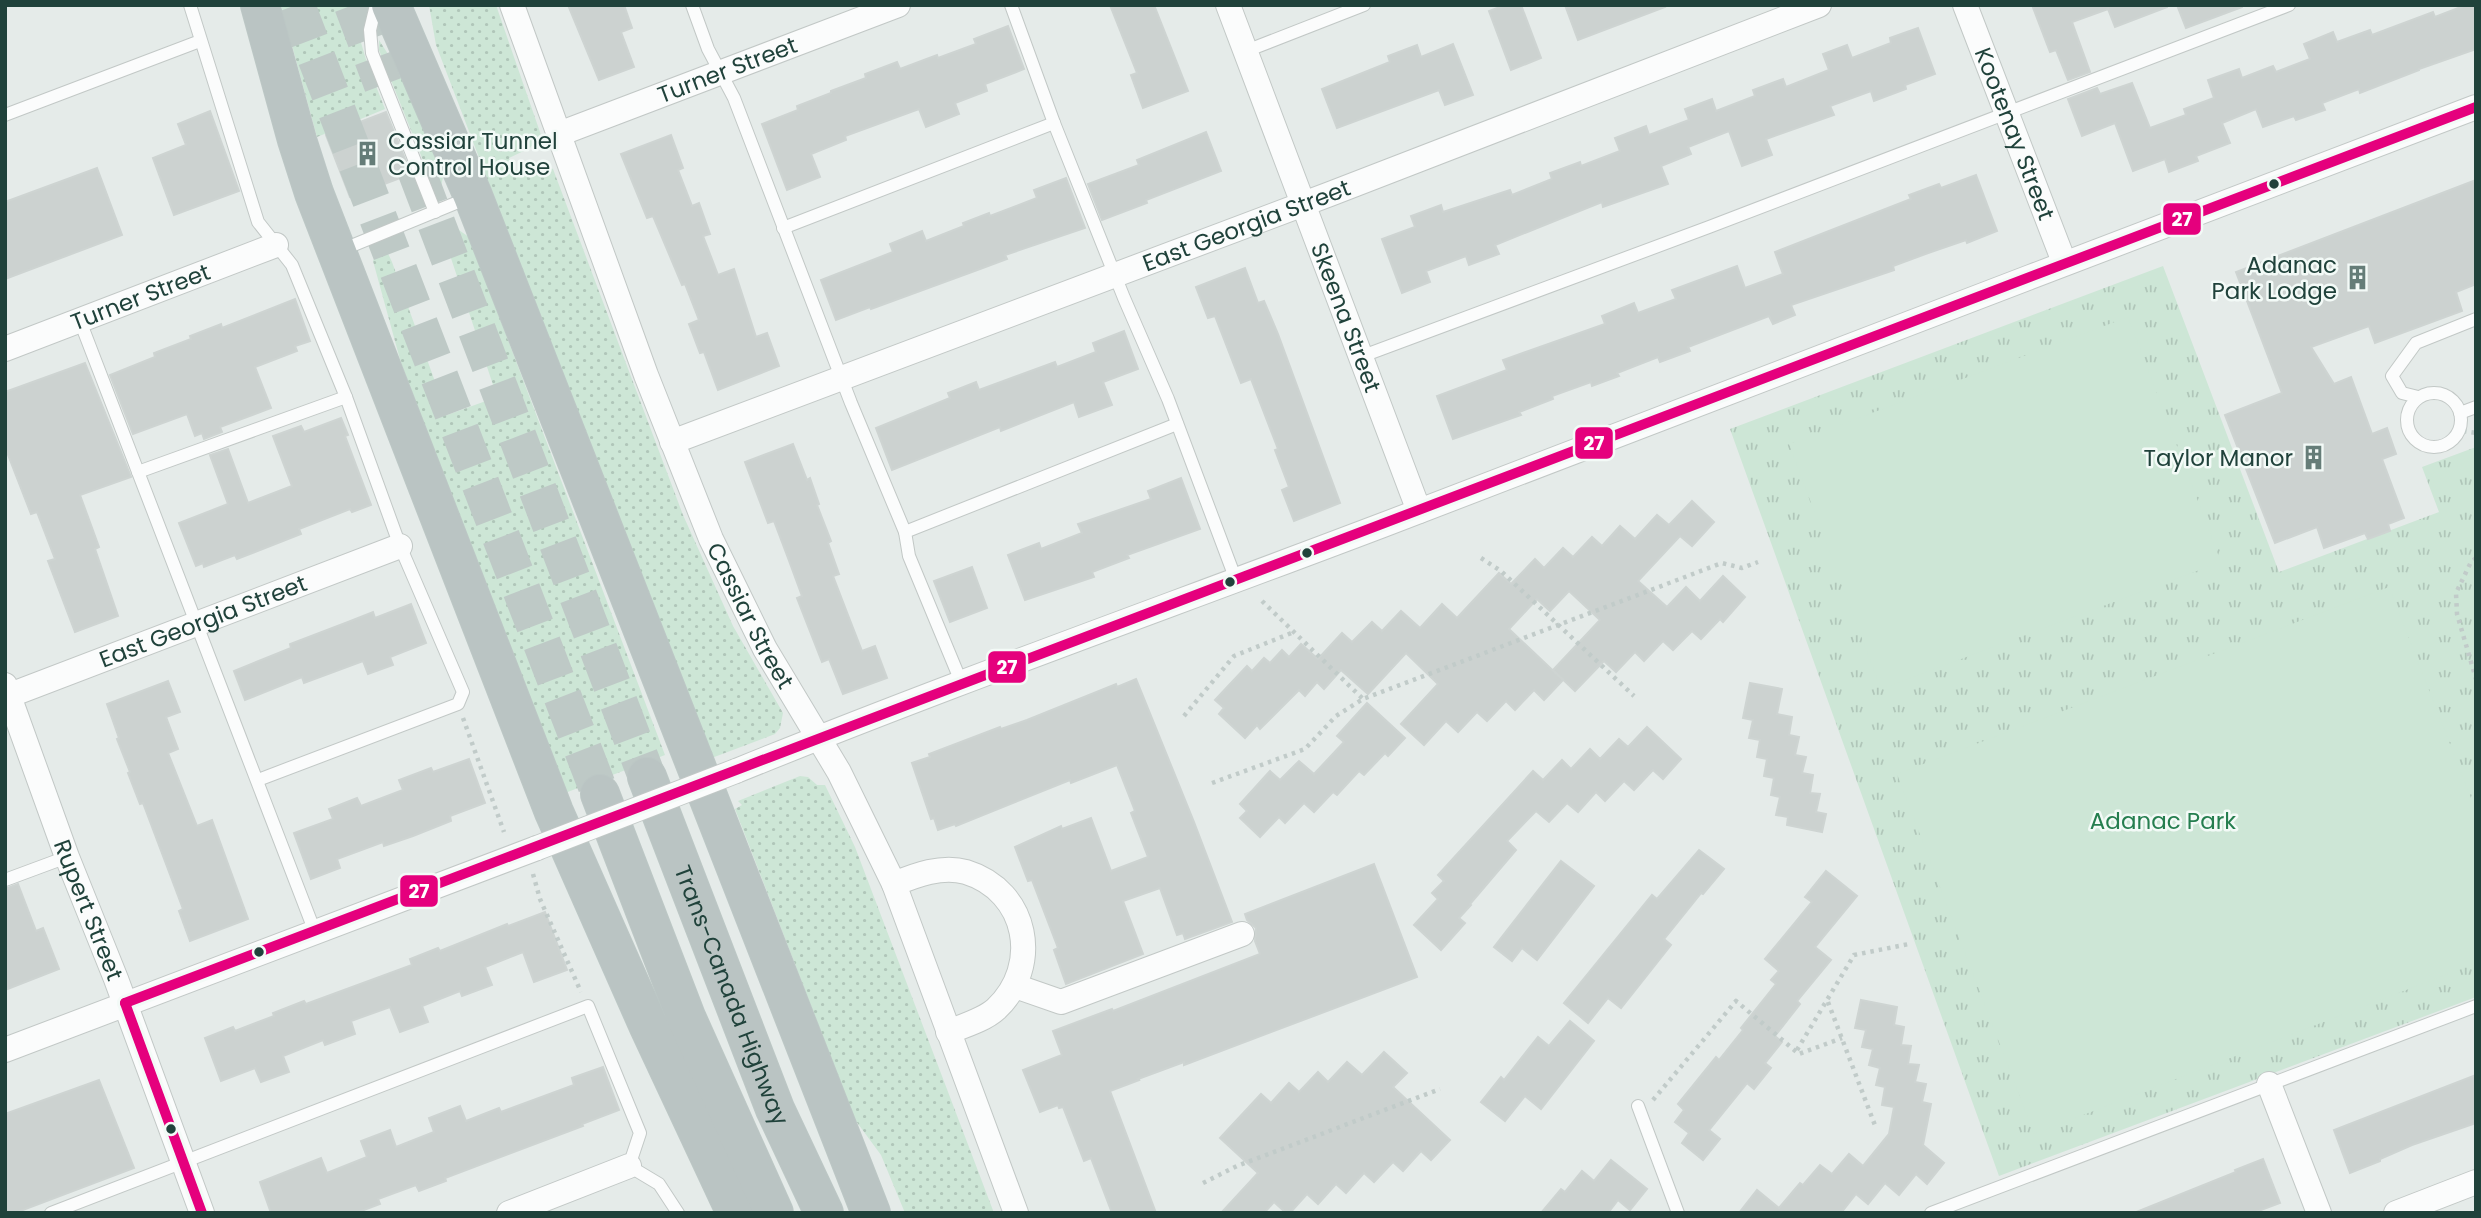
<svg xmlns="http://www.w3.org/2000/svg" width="2481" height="1218" font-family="Poppins,sans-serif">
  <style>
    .grass { fill: url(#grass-dots) }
    .park { fill: url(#park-tufts) }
    .pitch { fill: #cde6d6 }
    .building { fill: #ccd2d0; stroke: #ced4d2; stroke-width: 2 }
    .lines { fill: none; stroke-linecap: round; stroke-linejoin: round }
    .highway-tunnel { stroke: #bec9c6; stroke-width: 38; stroke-dasharray: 38 19; stroke-linecap: butt }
    .lane-casing { stroke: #c2c8c6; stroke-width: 14 }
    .street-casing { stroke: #c2c8c6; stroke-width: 26 }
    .highway-casing { stroke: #bcc7c5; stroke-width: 40 }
    .path { stroke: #c1cbc9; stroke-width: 4.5; stroke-dasharray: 3.5 5; stroke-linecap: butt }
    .lane { stroke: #fbfcfc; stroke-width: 12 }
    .street { stroke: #fbfcfc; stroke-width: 24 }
    .highway { stroke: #bac4c3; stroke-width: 38 }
    .street-bridge-casing { stroke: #c2c8c6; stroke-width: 26; stroke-linecap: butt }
    .street-bridge { stroke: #fbfcfc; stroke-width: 24 }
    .bus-1-casing { stroke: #f3faf7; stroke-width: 16 }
    .bus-1 { stroke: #e5007d; stroke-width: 10 }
    .bus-dot { fill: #20423b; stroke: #f3faf7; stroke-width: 2.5 }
    .labels { text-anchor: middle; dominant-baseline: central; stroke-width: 5; stroke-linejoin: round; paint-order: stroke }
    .street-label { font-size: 23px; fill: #20423b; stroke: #f3faf7 }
    .poi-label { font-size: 23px; fill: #20423b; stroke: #f3faf7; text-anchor: end }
    .park-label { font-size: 23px; fill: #257e4f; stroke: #f3faf7 }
    .line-badge { stroke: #f3faf7; stroke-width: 2.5 }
    .badge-label { font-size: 19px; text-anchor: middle; font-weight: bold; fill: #fff }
  </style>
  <defs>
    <pattern id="grass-dots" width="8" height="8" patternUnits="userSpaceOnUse" patternTransform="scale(1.75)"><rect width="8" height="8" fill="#cde6d6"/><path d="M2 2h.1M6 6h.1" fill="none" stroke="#b0c6b9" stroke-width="1.8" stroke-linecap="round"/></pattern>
    <pattern id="park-tufts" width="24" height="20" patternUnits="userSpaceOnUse" patternTransform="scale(1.75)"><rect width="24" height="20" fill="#cde6d6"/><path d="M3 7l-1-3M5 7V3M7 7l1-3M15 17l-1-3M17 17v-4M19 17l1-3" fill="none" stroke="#b0c6b9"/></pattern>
  </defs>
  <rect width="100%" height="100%" fill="#e5ebe9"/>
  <!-- grass -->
  <g class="grass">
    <path d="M281,5h69l17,58 18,46 -68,28z"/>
    <path d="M429,5h67l45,130 -11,13 -21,10 5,13 25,-8 14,6 130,346 50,111 50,87 -3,15 -5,6 -66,25 -273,-714z"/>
    <path d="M379,40l21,33 44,99 -3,15 -11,-10 -6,-14 -45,-113z"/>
    <path d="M450,224l19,13 196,518 -100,38 -164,-430 -28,-102 5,-9 7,-5 7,15 55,153 50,-18 -57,-172z"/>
    <path d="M800,776l8,1 9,8h8l30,62 139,366h-89l-24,-58 -31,-42 -6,-22 -109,-282 7,-4 -4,-4z"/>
  </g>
  <!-- park -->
  <path class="park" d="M2163,266l116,306 160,-60 -17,-45 54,-20v550l-477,179 -269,-747z"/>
  <!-- pitch -->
  <g class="pitch">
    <path d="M2128,317l93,245 -340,127 -92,-245z"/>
    <path d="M2389,587l87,224v152l-442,171 -137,-360z"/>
  </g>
  <!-- building -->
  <g class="building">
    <path d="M568,5h56l8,23 -11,4 13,35 -35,13z"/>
    <path d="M1110,5h44l34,86 -45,17 -12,-33 6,-2z"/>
    <path d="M1505,5h16l20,53 -30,12 -22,-59z"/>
    <path d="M1565,5h99l1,2 -87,33z"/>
    <path d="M2032,5h135v2l-52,20 -7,-18 -36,13 18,50 -22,8 -12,-30 -6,2z"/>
    <path d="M2177,5h65v2l-56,21z"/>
    <path d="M2466,5h10v44l-57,20v1l-59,23 -1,-4 -37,14 3,7 -29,10 -2,-4 -31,11 -7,-18 -34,14 8,20 -34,13 2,5 -29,11 -4,-13 -32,12 -18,-48 -33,13 -14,-37 29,-11 3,6 32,-11 18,45 36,-13 -2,-6 30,-11 -6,-18 31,-11 3,9 31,-12 3,6 34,-13 -6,-15 29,-12 4,10 33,-12 2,5 61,-23 2,5z"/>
    <path d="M1008,26l16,43 -39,15 2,7 -32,12 4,11 -33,13 -7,-18 -74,27 1,4 -35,14 9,23 -33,13 -25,-66 36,-14 -1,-4 34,-13v-2l35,-13 -1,-4 32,-12 3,7 37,-14 1,3 38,-14 -2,-5z"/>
    <path d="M1918,28l17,46 -30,11 1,4 -32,12 -3,-10 -41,15 4,9 -68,24 6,16 -30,11 -13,-35 -41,16 3,7 -30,12 7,18 -65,23 -1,-5 -40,16 -67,27 4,9 -30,11 -3,-9 -40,15 4,11 -28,11 -20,-54 33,-12 -4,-11 30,-11 2,7 67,-22 2,5 40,-16 -2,-6 30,-11 1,4 39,-15 -5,-13 31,-12 3,9 40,-15 -4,-11 27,-10 4,12 39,-15 -2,-6 30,-11 3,8 43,-17 -6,-16 24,-9 5,13 39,-15 -1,-5z"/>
    <path d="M1453,44l20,51 -28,10 -6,-15 -102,38 -15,-39 68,-27 -2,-6 29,-11 4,12z"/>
    <path d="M210,111l29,80 -65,24 -21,-57 33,-13 -8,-21z"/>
    <path d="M386,112l25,62 -61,23 -24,-62z"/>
    <path d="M1206,132l15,39 -75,29 1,3 -45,17 -14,-36 51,-19 -2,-5z"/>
    <path d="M671,135l12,33 -5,2 14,36 7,-3 11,31 -7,2 15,39 16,-6 22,68 11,-4 12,33 -61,24 -14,-38 -4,1 -11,-29 10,-4 -14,-36 -3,1 -29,-69 -6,2 -26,-64z"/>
    <path d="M97,168l25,67 -117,44v-77z"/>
    <path d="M1976,175l21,56 -30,12 -1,-3 -35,12 -38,14 1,4 -103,35 4,10 -22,9 -4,-8 -81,31 2,4 -30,11 -2,-5 -41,16 2,3 -27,10 -1,-4 -39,14 1,3 -34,13 2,3 -68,24 -16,-43 70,-26 -4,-10 102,-36 -3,-8 32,-13 4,10 38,-14 -4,-9 65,-24 8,22 38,-14 -8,-22 136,-53 -2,-4 30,-11 2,4z"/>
    <path d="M1066,178l19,50 -80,27 2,4 -27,10 -109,40 -1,-2 -34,13 -15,-40 72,-28 -3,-8 32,-13 4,10 38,-15 -1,-3 26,-10 1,3 47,-18 -3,-8z"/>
    <path d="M2476,180v104l-20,8 6,19 -87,32 -6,-17 -58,21 23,37 17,-7 21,57 15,-6 9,26 -14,5 22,59 -16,6 2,7 -22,8 -3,-6 -41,15 -7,-21 -42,16 -50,-128 57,-22 -46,-121z"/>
    <path d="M1245,268l13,35 6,-2 14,33 62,169 -46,18 -12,-31 7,-3 -14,-37 3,-1 -27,-70 -10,4 -26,-67 -7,2 -12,-31z"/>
    <path d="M295,299l15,42 -15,5 2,5 -42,16 16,41 -51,19 2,5 -18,7 -2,-6 -7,3 -8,-22 -54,20 -23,-59 45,-18 -1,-4 37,-14 -1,-3 31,-12 1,4z"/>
    <path d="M1124,331l14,38 -35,13 9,23 -33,12 -5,-15 -73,29 -1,-4 -108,43 -16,-42 74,-30 -2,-5 28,-11 3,8 76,-28 2,5 39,-15 -3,-9z"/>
    <path d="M85,363l46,114 -51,18 19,52 -4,2 23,67 -43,16 -27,-71 7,-2 -18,-47 -6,2 -26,-67v-55z"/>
    <path d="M341,418l7,17 -3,1 26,69 -19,7 -2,-3 -51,20 2,5 -64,25 -2,-4 -31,12 -1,-4 -7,3 -17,-43 49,-19 -18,-49 18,-6 20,54 44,-17 -19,-50 28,-10 3,6z"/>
    <path d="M793,444l14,36 3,-2 9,26 -2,1 14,36 -3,2 11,31 -6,2 15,39 14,36 13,-5 12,32 -44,16 -14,-35 -7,3 -25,-64 5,-2 -14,-38 -14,-37 -6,2 -23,-61z"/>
    <path d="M1181,478l19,51 -73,26 2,3 -37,14 2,5 -69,23 -17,-45 31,-12 2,6 41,-16 -4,-9 73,-25 -3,-8z"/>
    <path d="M1692,501l22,21 -22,24 -12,-10 -42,45 29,26 19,-20 14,14 23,-25 22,21 -22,25 -3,-3 -19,20 -9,-8 -19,19 -10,-9 -19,20 -9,-9 -19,20 -12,-11 -29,30 -22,-21 47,-50 -31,-29 -19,20 -13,-12 -28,30 54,51 -19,20 -10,-10 -19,20 -9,-9 -19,20 -10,-9 -19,20 -12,-11 -22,24 -23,-21 37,-40 -32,-31 -38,41 -27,-24 -17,19 -7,-7 -12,14 -6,-6 -39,39 -3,-4 -12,13 -26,-24 5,-6 -9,-8 32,-34 5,5 12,-13 6,5 12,-13 7,7 12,-13 17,15 24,-26 10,9 20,-20 10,9 19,-20 19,17 22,-24 15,14 42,-45 12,11 24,-25 9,9 19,-20 10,9 19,-20 10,9 18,-20 15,13 22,-24 12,10z"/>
    <path d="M972,567l15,41 -37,14 -16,-41z"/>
    <path d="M411,604l15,39 -36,14 3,8 -25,9 -5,-13 -59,22 -2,-6 -57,23 -11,-29 57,-23 -1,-4 58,-22 25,-10 2,6z"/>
    <path d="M1136,679l58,143 38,100 -47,17 -2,-6 -6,2 -17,-47 -37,13 20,53 -77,30 -12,-34 4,-2 -26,-68 -4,1 -13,-34 46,-21 1,3 29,-11 20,53 37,-14 -17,-44 4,-2 -18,-46 -46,18 -1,-3 -114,46 -1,-2 -17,6 -4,-12 -3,1 -19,-56 18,-6 -1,-3 71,-27 1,2 26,-9 89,-36 1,3z"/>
    <path d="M168,681l12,31 -14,5 12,32 -10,4 29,73 15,-6 36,99 -58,22 -11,-30 4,-2 -40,-106 -3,1 -12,-31 2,-1 -13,-33 2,-1 -12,-34z"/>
    <path d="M1750,683l32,6 -5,25 15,3 -3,18 10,2 -4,18 11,2 -4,16 11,2 -3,18 10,1 -4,18 10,2 -4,18 -35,-7 1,-8 -12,-2 4,-18 -9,-2 3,-17 -10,-2 3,-17 -10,-2 3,-17 -11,-2 4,-18 -10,-2z"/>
    <path d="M1367,703l38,35 -17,18 -3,-3 -21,22 -5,-4 -22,24 -4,-3 -19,20 -10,-9 -19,20 -6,-6 -19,20 -20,-19 7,-7 -7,-7 30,-33 10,9 19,-19 15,13 30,-32 -7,-6z"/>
    <path d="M1647,727l34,32 -18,20 -10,-9 -19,20 -10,-9 -19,20 -9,-9 -18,20 -11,-9 -18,19 -13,-11 -29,30 9,9 -46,54 1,1 -12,13 6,5 -24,27 -27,-25 24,-26 -6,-6 12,-12 -6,-6 95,-104 10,9 19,-20 9,9 19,-20 10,10 19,-20 9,8z"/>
    <path d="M469,759l16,44 -35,13 1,5 -38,15 -29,10 -1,-4 -46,17 3,9 -29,11 -17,-46 39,-14 -4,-10 28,-11 4,8 42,-16 -4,-10 32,-12 2,4z"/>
    <path d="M1699,850l25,19 -21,25 -2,-1 -37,46 7,6 -50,63 -13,-10 -20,25 -24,-20 88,-108 5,4z"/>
    <path d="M1561,861l33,25 -57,74 -15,-12 -10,13 -18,-14z"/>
    <path d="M1374,864l43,113 -233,88v-3l-46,17 1,1 -29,11 46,122h-44l-21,-55 -7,3 -21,-54 -4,1 -1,-3 -18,7 -17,-42 39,-15 -9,-24 59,-22 1,2 147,-57 -5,-13 1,-13 -9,-8 -2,-6z"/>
    <path d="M1826,871l31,25 -42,51 16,13 -34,41 3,3 -25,32 7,6 -17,21 6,5 -17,21 -7,-6 -38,47 11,9 -17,21 -21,-17 7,-10 -14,-11 9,-12 -6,-6 38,-47 3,3 24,-30 -2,-2 35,-44 -5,-4 8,-9 -14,-12 47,-57 -7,-5z"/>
    <path d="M18,884l18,47 7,-3 16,41 -54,21v-101z"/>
    <path d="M545,912l22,58 -33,12 -11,-30 -38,15 7,18 -30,11 -2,-5 -38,15 6,16 -28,10 -10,-25 -39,14 4,13 -30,11 -2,-5 -40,16 6,16 -28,10 -6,-14 -34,13 -16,-43 28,-11 2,4 39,-15 -1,-3 31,-12 2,3 106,-39 -2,-6 28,-11 2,3 67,-27 1,2z"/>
    <path d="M1861,1000l36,7 -3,18 10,2 -3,18 10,1 -3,18 11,1 -4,17 11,2 -4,18 9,2 -8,41 21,18 -17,21 -11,-10 -17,21 -14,-12 -17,21 -12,-10 -15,19h-102l18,-23 22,18 21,-25 3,2 17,-20 12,9 17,-20 14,12 26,-32 5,-27 -12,-2 3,-18 -9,-2 4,-17 -11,-3 4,-16 -11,-2 4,-17 -11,-2z"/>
    <path d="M1570,1021l24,20 -53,68 -16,-13 -20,25 -24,-19 20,-25 3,3 34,-43 11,9z"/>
    <path d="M1384,1052l23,21 -14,14 57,53 -19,20 -10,-9 -18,20 -10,-9 -19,20 -10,-9 -18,20 -10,-9 -18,20 -11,-10 -17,19h-4l-12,-11 -10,11h-43l37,-40 -38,-35 41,-44 10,9 18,-20 10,9 19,-20 10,10 19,-20 15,13z"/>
    <path d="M603,1067l16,43 -37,14 1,2 -138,52 1,3 -27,10 -3,-6 -38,14 2,5 -24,9h-85l-11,-31 61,-24 6,15 40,-16 -6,-16 29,-11 6,17 38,-15 -5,-14 31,-12 6,15 33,-13 2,4 73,-27 -2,-7z"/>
    <path d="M2476,1075v48l-64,22 -32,14v2l-30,12 -16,-43z"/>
    <path d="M99,1080l35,88 -119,45h-10v-99z"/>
    <path d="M2263,1159l17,44 -27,10h-119l102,-41 -1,-2z"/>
    <path d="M1611,1160l36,29 -17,21 -12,-10 -10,13h-67l20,-24 4,3 17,-21 12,10z"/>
  </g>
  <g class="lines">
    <!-- highway-tunnel -->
    <g class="highway-tunnel">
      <path d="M296,5l304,789"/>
      <path d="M353,5l30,80"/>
      <path d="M416,170l231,607"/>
    </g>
    <defs>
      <g id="lane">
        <path d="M190,5l68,217 34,43 54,132 54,149 63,146 -5,12 -200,76"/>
        <path d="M376,5l-6,25 2,23 63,159"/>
        <path d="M692,5l16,44 26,49 117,305 54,129 4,24 53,128"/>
        <path d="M1011,5l43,118 70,175 44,101 68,181"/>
        <path d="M1246,51l118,-46"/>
        <path d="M5,115l195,-74"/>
        <path d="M783,228l271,-105"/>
        <path d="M339,251l129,-53"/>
        <path d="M80,321l235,611"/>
        <path d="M1360,357l349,-130 580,-222"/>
        <circle cx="2434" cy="420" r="27"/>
        <path d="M2418,397l-16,-4 -10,-17 24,-33 60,-24"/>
        <path d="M2460,413l16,-6"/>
        <path d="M138,472l208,-75"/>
        <path d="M905,532l272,-108"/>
        <path d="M5,880l62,-23"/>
        <path d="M1638,1106l40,107"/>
        <path d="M51,1213l537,-207 52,127 -11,33 30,18 19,29"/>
        <path d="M1931,1213l545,-207"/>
      </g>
      <g id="street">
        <path id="s1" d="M512,5l134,370 65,164 54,110 74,123 55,112 122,329"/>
        <path id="s2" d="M1228,5l191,506"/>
        <path id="s3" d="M1965,5l99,257"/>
        <path id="s4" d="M559,134l339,-129"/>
        <path id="s5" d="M5,349l271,-104"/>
        <path id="s6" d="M672,442l658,-248 489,-189"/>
        <path id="s7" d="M5,685l62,172 49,122 86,234"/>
        <path id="s8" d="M5,697l395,-151"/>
        <path d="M736,771c214,-87 431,-164 647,-246 365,-139 728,-280 1093,-418"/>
        <path d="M894,884c22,-9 48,-19 72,-12 62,19 76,94 30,137 -12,11 -33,17 -48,23"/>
        <path d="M1015,986l46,16 181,-68"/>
        <path d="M5,1050l532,-202"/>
        <path d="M2269,1084l50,129"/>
        <path d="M509,1213l120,-47"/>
        <path d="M2396,1213l80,-31"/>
      </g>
      <g id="highway">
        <path d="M260,5l37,135 17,53 240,619 95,215 87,186"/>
        <path d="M391,5l82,191 398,1017"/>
        <path id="s9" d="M647,777l128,332 49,104"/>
        <path d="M600,794l86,223 88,196"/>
      </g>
    </defs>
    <!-- lane casing -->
    <use href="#lane" class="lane-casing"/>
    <!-- street casing -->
    <use href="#street" class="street-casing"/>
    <!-- highway casing -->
    <use href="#highway" class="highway-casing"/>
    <!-- path -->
    <g class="path">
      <path d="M2463,431l13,2"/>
      <path d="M1481,558l20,13 133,125"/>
      <path d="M2476,558l-5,4 -15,31 1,21 19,65"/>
      <path d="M1262,601l101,98"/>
      <path d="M1184,716l50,-60 60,-24"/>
      <path d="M463,718l41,114"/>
      <path d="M1212,783l93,-34 31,-33 27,-17 359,-136 20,5 16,-6"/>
      <path d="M533,874l7,25 41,93"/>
      <path d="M1828,1002l48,126"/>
      <path d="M1797,1050l57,-95 55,-11"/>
      <path d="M1653,1100l83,-99 63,53 43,-16"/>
      <path d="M1203,1183l34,-17 203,-77"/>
    </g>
    <!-- lane -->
    <use href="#lane" class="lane"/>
    <!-- street -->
    <use href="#street" class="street"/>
    <!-- highway -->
    <use href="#highway" class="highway"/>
    <defs>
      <path id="street-bridge" d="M537,848l199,-77"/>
    </defs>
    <!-- street-bridge casing -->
    <use href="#street-bridge" class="street-bridge-casing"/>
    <!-- street-bridge -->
    <use href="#street-bridge" class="street-bridge"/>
    <defs>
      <g id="bus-1">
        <path d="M125,1003l2351,-896"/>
        <path d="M125,1003l77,210"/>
      </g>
    </defs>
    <!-- bus-1 casing -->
    <use href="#bus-1" class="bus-1-casing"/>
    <!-- bus-1 -->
    <use href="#bus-1" class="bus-1"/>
  </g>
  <!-- icons -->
  <defs>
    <symbol id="building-bare" viewBox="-9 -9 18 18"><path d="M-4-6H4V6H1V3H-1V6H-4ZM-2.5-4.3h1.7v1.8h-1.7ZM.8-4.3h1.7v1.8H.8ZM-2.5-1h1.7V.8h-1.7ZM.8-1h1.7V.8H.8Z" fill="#657d78" stroke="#f3faf7" stroke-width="2.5" paint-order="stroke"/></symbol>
  </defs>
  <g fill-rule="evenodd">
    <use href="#building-bare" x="350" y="136" width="35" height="35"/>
    <use href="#building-bare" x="2340" y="260" width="35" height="35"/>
    <use href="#building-bare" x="2296" y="440" width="35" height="35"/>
  </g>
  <!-- markers -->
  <g class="bus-dot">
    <circle cx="2274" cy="184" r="6"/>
    <circle cx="1307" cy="553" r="6"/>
    <circle cx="1230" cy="582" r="6"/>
    <circle cx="259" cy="952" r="6"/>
    <circle cx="171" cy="1129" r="6"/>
  </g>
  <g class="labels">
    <!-- street labels -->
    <g class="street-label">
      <text stroke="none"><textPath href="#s4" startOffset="180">Turner Street</textPath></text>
      <text stroke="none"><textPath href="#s3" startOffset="138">Kootenay Street</textPath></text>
      <text stroke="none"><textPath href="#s6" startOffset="614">East Georgia Street</textPath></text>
      <text stroke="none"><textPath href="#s5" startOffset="145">Turner Street</textPath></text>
      <text stroke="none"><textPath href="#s2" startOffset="334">Skeena Street</textPath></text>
      <text stroke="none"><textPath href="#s1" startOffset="656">Cassiar Street</textPath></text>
      <text stroke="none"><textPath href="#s8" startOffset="212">East Georgia Street</textPath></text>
      <text stroke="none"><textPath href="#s7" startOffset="240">Rupert Street</textPath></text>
      <text stroke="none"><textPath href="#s9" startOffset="234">Trans-Canada Highway</textPath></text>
    </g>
    <!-- poi labels -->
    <g class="poi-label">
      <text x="388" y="141" text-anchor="start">Cassiar Tunnel<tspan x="388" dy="26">Control House</tspan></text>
      <text x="2337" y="265">Adanac<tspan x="2337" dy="26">Park Lodge</tspan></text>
      <text x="2293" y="458">Taylor Manor</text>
    </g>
    <!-- park labels -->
    <g class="park-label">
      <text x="2163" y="821">Adanac Park</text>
    </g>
  </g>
  <g class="line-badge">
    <rect x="2162" y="202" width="40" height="34" rx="7" fill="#e5007d"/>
    <rect x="1574" y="426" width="40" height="34" rx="7" fill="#e5007d"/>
    <rect x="987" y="650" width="40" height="34" rx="7" fill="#e5007d"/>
    <rect x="399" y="874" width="40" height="34" rx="7" fill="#e5007d"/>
  </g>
  <g class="badge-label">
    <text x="2182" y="226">27</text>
    <text x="1594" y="450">27</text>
    <text x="1007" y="674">27</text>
    <text x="419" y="898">27</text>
  </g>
  <!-- border -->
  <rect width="2481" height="1218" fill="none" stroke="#20423b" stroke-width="14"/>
</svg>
